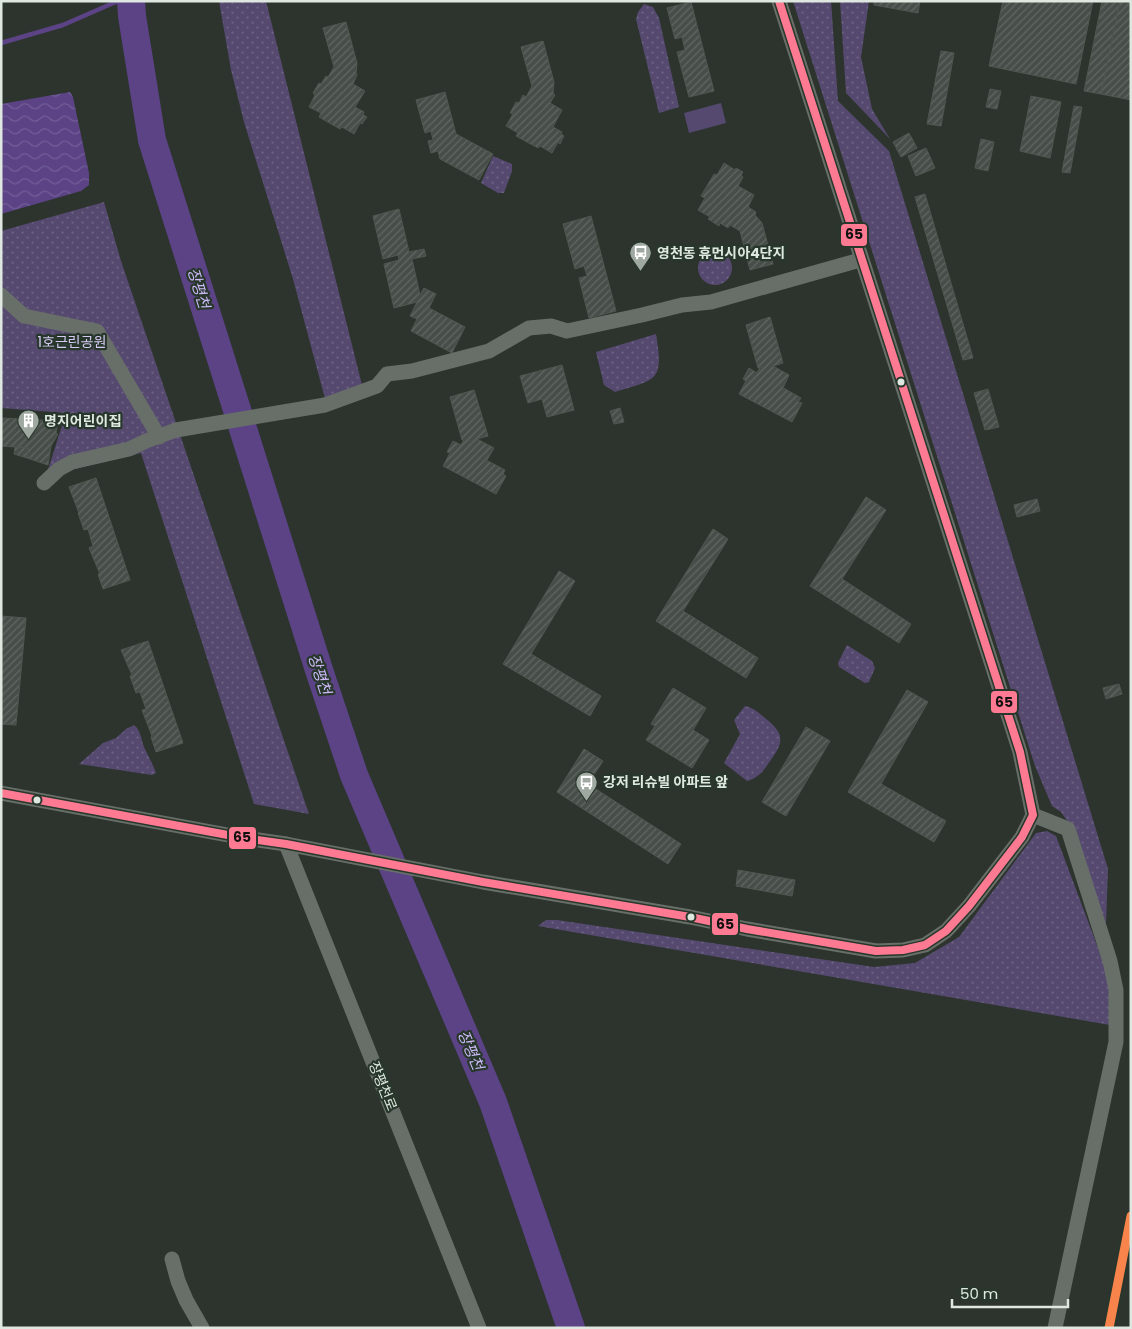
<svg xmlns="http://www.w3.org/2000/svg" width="1132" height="1329" font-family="Poppins,'Noto Sans KR',sans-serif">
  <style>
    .grass { fill: url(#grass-dots) }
    .pitch { fill: #55496f }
    .water { fill: url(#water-waves) }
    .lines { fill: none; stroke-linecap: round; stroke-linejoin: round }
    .stream { stroke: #5b4386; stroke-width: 4.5 }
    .river { stroke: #5b4386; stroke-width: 28 }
    .building { fill: url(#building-hatch); stroke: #505751 }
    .minor { stroke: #686e68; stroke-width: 15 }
    .bus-1-casing { stroke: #28372b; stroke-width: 11 }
    .bus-1 { stroke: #fe7a93; stroke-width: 8 }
    .rail-1-casing { stroke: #28372b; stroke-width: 12 }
    .rail-1 { stroke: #f8844c; stroke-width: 9 }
    .bus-dot { fill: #dfe8e0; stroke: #28372b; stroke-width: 2 }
    .labels { text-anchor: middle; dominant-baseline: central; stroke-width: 4.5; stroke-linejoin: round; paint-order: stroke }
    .poi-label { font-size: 14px; font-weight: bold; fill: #dfe8e0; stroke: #28372b; text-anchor: start }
    .park-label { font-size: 14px; fill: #d6caf4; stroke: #28372b }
    .street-label { font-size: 14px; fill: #dfe8e0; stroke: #28372b }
    .water-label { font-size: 15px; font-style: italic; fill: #cdbaf9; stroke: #28372b }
    .line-badge { stroke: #28372b; stroke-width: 2 }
    .pale-badge-label { font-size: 14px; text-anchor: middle; font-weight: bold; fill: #111 }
  </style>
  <defs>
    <pattern id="grass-dots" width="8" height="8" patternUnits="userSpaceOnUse" patternTransform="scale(1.25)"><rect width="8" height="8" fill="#55496f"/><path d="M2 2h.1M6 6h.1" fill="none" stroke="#6d6383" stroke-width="1.8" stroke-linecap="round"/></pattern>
    <pattern id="water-waves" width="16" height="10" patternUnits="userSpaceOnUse" patternTransform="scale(1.25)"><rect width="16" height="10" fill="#5b4386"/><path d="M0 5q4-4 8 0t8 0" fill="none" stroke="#725e97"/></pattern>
    <pattern id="building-hatch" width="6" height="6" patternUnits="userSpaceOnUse" patternTransform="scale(1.25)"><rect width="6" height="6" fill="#474d48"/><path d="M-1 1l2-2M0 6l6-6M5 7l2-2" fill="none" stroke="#616762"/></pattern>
  </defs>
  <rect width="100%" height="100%" fill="#2c342d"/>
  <!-- grass -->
  <g class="grass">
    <path d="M219,1h47l98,392 -37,13 -34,-127 -49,-157 -13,-52z"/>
    <path d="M793,1h38l7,100 51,50 219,718 -2,55 -38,-102 -7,-10 -9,-6 -17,-40z"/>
    <path d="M840,1h29l-8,56 11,52 18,30 -44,-46z"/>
    <path d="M644,4l9,3 6,11 20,89 -20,6 -23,-94 2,-7z"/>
    <path d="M493,156l19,8v7l-8,22h-6l-17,-10z"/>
    <path d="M104,202l17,59 188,553 -55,-10 -113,-351 -95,23 20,-63 -65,-5v-177z"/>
    <circle cx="715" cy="268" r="17"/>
    <path d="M656,334c8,48 1,45 -41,58l-11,-7 -8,-33z"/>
    <path d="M847,645l25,16 3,7 -6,14 -4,1 -26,-16 -1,-4z"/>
    <path d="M745,706c9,2 14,7 20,12 22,17 18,26 3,46 -5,8 -11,14 -21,17l-23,-18 16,-29 -6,-14z"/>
    <path d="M134,725c7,6 7,14 10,22 4,9 9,17 12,26l-4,2 -73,-11 24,-21 13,-5 10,-9z"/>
    <path d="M1047,831l9,5 54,144v45l-572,-99 8,-6h11l317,47 41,-4 44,-26 77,-104z"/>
  </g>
  <!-- pitch -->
  <path class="pitch" d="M721,103l5,20 -37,10 -5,-20z"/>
  <!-- water -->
  <path class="water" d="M70,92l3,5 16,76v12l-8,6 -80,23v-110z"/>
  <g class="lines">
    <!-- stream -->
    <path class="stream" d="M1,43l62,-18 55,-24"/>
    <!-- river -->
    <path class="river" d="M131,1l1,15 20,124 167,530 35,105 139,327 78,226"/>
  </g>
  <!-- building -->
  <g class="building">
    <path d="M874,1h46l-2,12 -44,-8z"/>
    <path d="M1003,1h90l-17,83 -87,-18z"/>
    <path d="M1102,1h18l-19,93 -17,-3z"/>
    <path d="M1120,1h11v99l-30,-6z"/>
    <path d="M691,2l23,89 -25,6 -12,-45 8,-2 -3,-13 -7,2 -8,-31z"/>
    <path d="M346,22l11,41 -1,10 1,2 -4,9 12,7 -10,16 9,5 -1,3 4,2 -5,7 -2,-1 -6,11 -12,-7 -2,2 -21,-12 2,-4 -12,-6 6,-12 -2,-2 6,-10 2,1 5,-8 2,1 6,-10 -11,-39z"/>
    <path d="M543,41l11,41 -1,11 2,2 -5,8 12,7 -9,17 9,5 -1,2 3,2 -4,8 -2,-2 -6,11 -12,-7 -2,2 -22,-12 2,-3 -12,-7 7,-12 -3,-1 6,-11 3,1 4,-8 3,2 6,-11 -11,-39z"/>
    <path d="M941,51l13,2 -13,73 -14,-2z"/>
    <path d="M990,89l11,2 -4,18 -11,-2z"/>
    <path d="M445,92l11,42 37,20 -14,26 -39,-21 -2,-8 -7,2 -3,-12 5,-1 -2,-9 -6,2 -9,-33z"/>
    <path d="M1031,96l30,6 -11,56 -30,-7z"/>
    <path d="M1074,106l8,1 -12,66 -8,-1z"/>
    <path d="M909,133l8,15 -16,9 -8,-15z"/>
    <path d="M981,139l13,3 -6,29 -13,-3z"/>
    <path d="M926,148l9,20 -19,8 -8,-20z"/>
    <path d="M724,163l11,7 1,-2 7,4 -2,3 2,2 -5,9 16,9 -6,12 8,5 -1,3 7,8 11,41 -23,6 -10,-39 -10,-6 -2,3 -8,-5 -1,3 -11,-7 2,-2 -12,-7 7,-12 -4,-2 13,-22 3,1z"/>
    <path d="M925,194l48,164 -10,2 -48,-163z"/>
    <path d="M399,209l10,43 15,-3 2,7 -14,3 8,36 4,-7 12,6 -7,14 36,19 -13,26 -41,-22 6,-12 -7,-3 7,-14 -23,6 -10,-44 15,-4 -1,-5 -15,4 -10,-43z"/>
    <path d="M591,216l25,95 -27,7 -10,-40 8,-2 -3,-10 -9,3 -12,-45z"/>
    <path d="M770,317l13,46 -10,3 16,9 -6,13 -3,-2 21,12 -3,4 4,1 -10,19 -53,-28 7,-13 -3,-2 6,-11 8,5 3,-6 -2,1 -12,-43z"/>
    <path d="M562,365l12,45 -27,7 -5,-18 -14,4 -8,-27z"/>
    <path d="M988,389l11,38 -14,3 -11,-37z"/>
    <path d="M474,390l14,46 -11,3 17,9 -7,12 -3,-1 21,11 -2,4 3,2 -10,18 -53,-28 7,-13 -3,-1 6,-11 8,4 3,-5h-2l-12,-43z"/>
    <path d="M620,408l4,14 -10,2 -4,-13z"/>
    <path d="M1,418l57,3 -2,13h2l-7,12 -3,19 -21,-7 1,-10 -27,-2z"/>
    <path d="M15,447l13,1 -1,10 -13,-4z"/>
    <path d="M96,478l34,102 -27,9 -5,-15h2l-11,-26 4,-2 -5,-17 -4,1 -6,-17h1l-10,-26z"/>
    <path d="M866,497l20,13 -44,69 69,45 -12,19 -89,-57z"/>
    <path d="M1037,499l3,12 -23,6 -3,-12z"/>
    <path d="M713,529l15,10 -45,72 75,47 -12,20 -90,-57z"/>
    <path d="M559,571l16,10 -44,73 70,42 -11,20 -87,-52z"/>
    <path d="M1,616l25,2 -10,107 -15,-1z"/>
    <path d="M148,641l35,102 -27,9 -5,-15 1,-1 -10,-26 4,-1 -6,-17 -4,1 -6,-17 2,-1 -11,-25z"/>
    <path d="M1119,684l3,10 -16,5 -3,-11z"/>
    <path d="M673,688l33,20 -13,22 16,10 -17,28 -46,-28 9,-14 -4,-2z"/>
    <path d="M907,690l21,12 -47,82 65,37 -12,21 -86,-50z"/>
    <path d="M806,727l24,14 -44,75 -24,-14z"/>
    <path d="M584,749l19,12 -15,23 93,60 -13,20 -111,-72z"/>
    <path d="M738,870l57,10 -3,16 -56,-10z"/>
  </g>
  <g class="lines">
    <!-- minor -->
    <g class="minor">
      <path d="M1,295l23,21 73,15 62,106"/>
      <path d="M44,483l15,-14 13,-7 57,-13 17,-8 30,-11 149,-25 52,-19 10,-12 25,-3 77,-20 40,-23 22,-2 16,5 75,-16 40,-10 29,-3 149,-42"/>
      <path d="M1,793l243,45 42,6 197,38 207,35 57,12 129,22 27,-1 22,-5 21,-14 23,-25 53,-69 11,-22 -13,-63 -241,-751"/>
      <path d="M1033,815l35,14 42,132 6,29v52l-61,286"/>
      <path d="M286,844l193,484"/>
      <path d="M172,1259l6,22 8,19 16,28"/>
    </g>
    <defs>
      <path id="bus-1" d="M1,793l243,45 42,6 197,38 207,35 57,12 129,22 27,-1 22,-5 21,-14 23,-25 53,-69 11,-22 -13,-63 -241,-751"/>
    </defs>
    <!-- bus-1 casing -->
    <use href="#bus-1" class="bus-1-casing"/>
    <!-- bus-1 -->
    <use href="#bus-1" class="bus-1"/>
    <defs>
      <path id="rail-1" d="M1109,1328l22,-112"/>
    </defs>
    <!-- rail-1 casing -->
    <use href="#rail-1" class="rail-1-casing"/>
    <!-- rail-1 -->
    <use href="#rail-1" class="rail-1"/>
  </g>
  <!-- icons -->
  <defs>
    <symbol id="bus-pin" viewBox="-11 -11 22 30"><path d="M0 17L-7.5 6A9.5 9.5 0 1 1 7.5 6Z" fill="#a0a9a1" stroke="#28372b"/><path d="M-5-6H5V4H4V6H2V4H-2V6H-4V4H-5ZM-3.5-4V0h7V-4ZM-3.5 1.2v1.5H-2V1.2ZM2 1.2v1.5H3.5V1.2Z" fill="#fff"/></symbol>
    <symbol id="building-pin" viewBox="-11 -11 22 30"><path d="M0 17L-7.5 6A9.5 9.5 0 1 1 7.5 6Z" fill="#a0a9a1" stroke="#28372b"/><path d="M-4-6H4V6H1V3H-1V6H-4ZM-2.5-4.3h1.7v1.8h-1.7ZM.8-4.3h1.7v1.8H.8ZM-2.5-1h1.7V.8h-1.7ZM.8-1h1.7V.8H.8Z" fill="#fff"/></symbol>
  </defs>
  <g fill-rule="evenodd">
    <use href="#bus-pin" x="628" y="240" width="25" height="34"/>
    <use href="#building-pin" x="16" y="408" width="25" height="34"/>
    <use href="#bus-pin" x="574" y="770" width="25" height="34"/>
  </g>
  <!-- markers -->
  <g class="bus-dot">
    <circle cx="901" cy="382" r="4.5"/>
    <circle cx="37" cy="800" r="4.5"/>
    <circle cx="691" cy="917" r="4.5"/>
  </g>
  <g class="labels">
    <!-- poi labels -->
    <g class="poi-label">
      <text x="657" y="253">영천동 휴먼시아4단지</text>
      <text x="44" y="421">명지어린이집</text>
      <text x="603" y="782">강저 리슈빌 아파트 앞</text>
    </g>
    <!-- park labels -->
    <g class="park-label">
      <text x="72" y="342">1호근린공원</text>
    </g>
    <!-- street labels -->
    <g class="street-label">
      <text transform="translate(383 1086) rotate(68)">장평천로</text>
    </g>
    <!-- water labels -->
    <g class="water-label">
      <text transform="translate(199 288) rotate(73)">장평천</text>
      <text transform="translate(320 674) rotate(72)">장평천</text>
      <text transform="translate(471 1050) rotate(67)">장평천</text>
    </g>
  </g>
  <g class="line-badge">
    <rect x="840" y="223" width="28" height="24" rx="5" fill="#fe7a93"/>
    <rect x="990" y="690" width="28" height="24" rx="5" fill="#fe7a93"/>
    <rect x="228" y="826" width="29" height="24" rx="5" fill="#fe7a93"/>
    <rect x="711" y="912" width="28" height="24" rx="5" fill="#fe7a93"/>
  </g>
  <g class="pale-badge-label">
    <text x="854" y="239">65</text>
    <text x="1004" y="707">65</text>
    <text x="242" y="842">65</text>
    <text x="725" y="929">65</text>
  </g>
  <!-- border -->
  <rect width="1132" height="1329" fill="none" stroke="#dfe8e0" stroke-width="5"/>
  <!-- scale -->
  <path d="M952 1299v8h116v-8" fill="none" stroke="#dfe8e0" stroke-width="2.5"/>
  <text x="960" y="1299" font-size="15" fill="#dfe8e0" stroke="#28372b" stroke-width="4" paint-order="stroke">50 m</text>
</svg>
